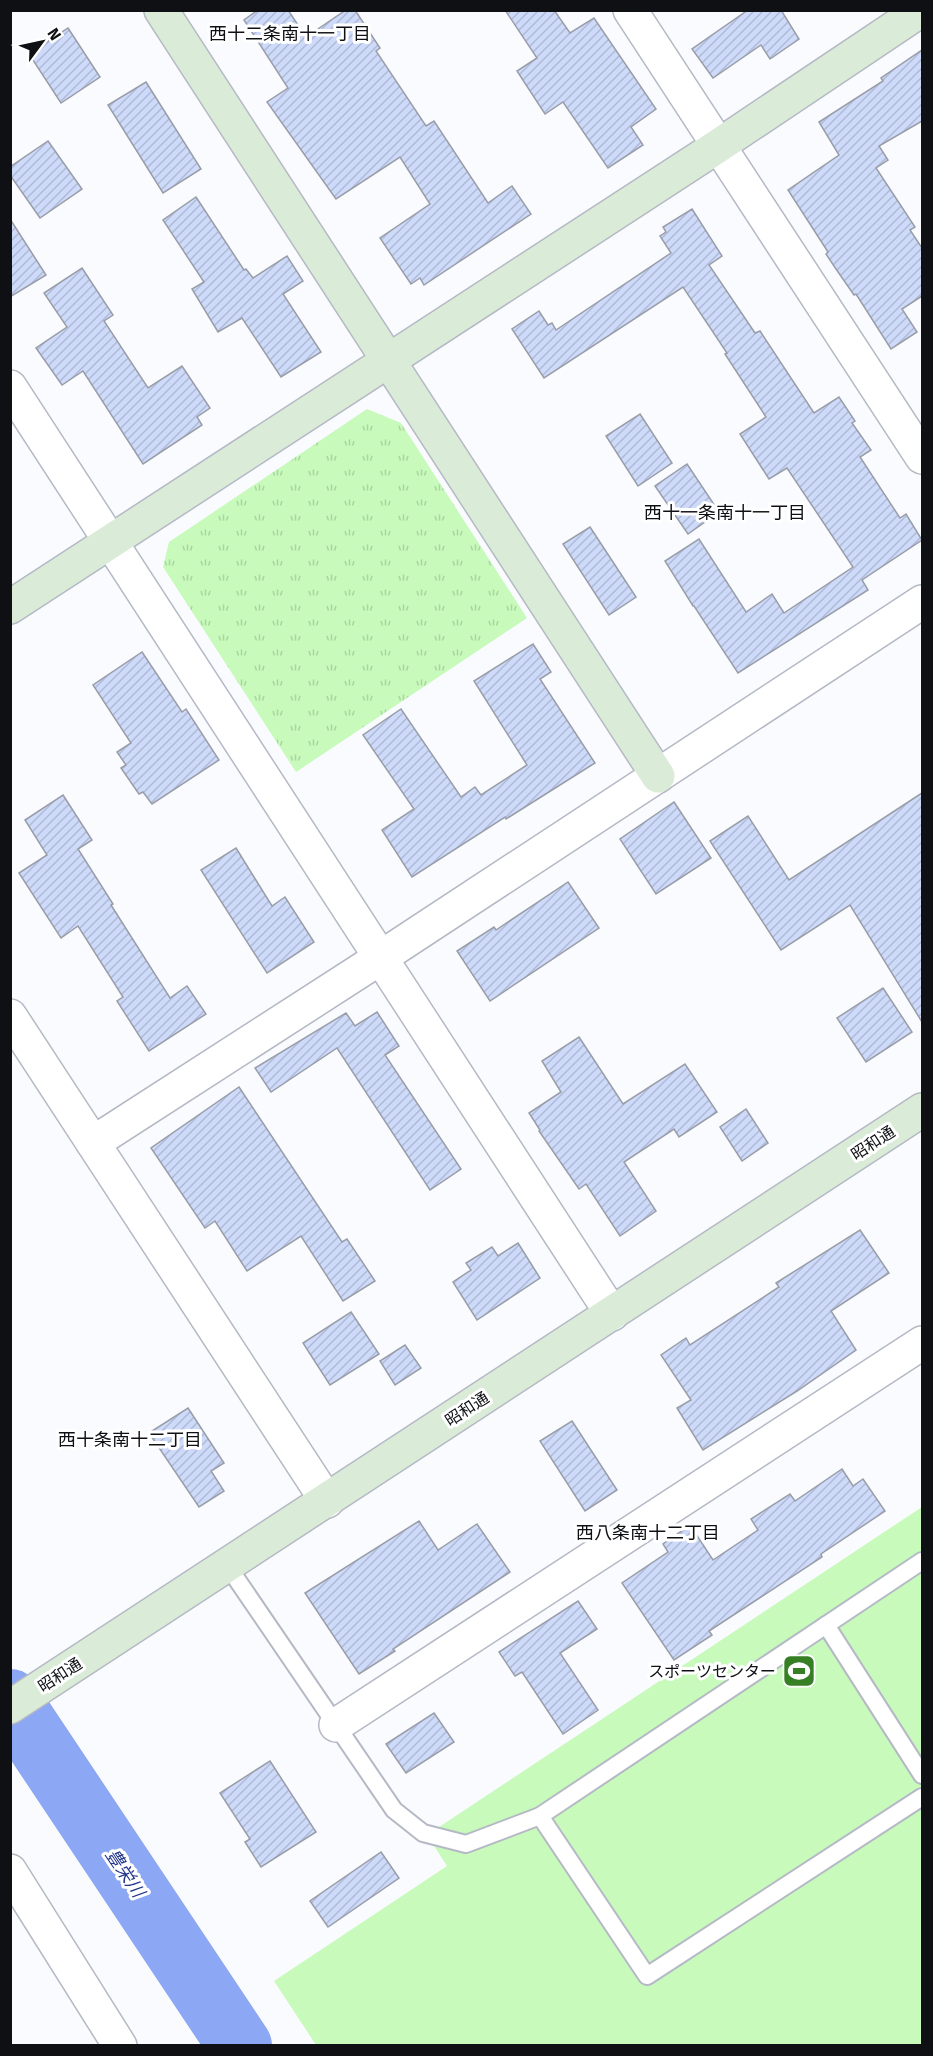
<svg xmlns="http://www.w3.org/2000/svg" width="933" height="2056" font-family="'Fira Sans','Noto Sans JP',sans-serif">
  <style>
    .park { fill: url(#park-tufts) }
    .pitch { fill: #c7fabb }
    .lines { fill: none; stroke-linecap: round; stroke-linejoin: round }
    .river { stroke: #8ca7f3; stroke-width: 64 }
    .building { fill: url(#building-hatch); stroke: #989da8; stroke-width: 1.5 }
    .lane-casing { stroke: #b5b9c5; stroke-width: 20 }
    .street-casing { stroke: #b5b9c5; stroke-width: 36 }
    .secondary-casing { stroke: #b5b9c5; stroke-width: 36 }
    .lane { stroke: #fff; stroke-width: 16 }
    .street { stroke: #fff; stroke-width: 33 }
    .secondary { stroke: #daecd7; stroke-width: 33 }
    .labels { text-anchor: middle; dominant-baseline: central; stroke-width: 6; stroke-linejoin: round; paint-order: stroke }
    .street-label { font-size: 16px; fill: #0e1014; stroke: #fff }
    .poi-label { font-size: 16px; fill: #0e1014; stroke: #fff; text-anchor: end }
    .neighbourhood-label { font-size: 18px; fill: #0e1014; stroke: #fff }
    .water-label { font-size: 18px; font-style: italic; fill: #22368c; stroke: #fff }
  </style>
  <defs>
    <pattern id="park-tufts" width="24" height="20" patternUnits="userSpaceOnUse" patternTransform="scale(1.5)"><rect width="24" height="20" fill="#c7fabb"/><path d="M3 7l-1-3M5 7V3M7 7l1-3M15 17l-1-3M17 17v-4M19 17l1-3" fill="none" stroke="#aad5a0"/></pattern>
    <pattern id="building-hatch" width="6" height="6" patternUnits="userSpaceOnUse" patternTransform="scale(1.5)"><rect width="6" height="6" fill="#cddafa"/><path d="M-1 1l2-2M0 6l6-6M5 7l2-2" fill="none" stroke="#afbad5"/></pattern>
  </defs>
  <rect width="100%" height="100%" fill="#fafbfe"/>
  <!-- park -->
  <path class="park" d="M367,409l34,14 126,195 -231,154 -133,-205 6,-25z"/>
  <!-- pitch -->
  <path class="pitch" d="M922,1507v538h-606l-42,-64 173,-115 -20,-31z"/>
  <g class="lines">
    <!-- river -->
    <path class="river" d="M10,1701l230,345"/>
  </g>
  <!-- building -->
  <g class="building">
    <path d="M258,10h30l18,27 40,-27h9l25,38 -4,3 50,75 8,-5 54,82 24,-17 19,28 -107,71 -4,-7 -9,6 -31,-46 50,-34 -30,-47 -64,42 -69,-97 21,-14 -44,-68z"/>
    <path d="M505,10h49l16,23 24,-15 62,91 -25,18 12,18 -35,23 -45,-66 -18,12 -28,-43 20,-13z"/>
    <path d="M748,10h33l18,29 -29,20 -9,-14 -48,33 -21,-29z"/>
    <path d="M68,28l32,49 -39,26 -32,-49z"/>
    <path d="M922,50v71l-43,25 9,14 -12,8 39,59 -5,3 12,18v48l-20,13 15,23 -26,17 -35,-55 -2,1 -18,-26 -10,-15 2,-2 -40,-62 51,-35 -20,-33 64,-41 -2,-3z"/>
    <path d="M146,82l55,87 -38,24 -55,-88z"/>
    <path d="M48,141l34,48 -42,29 -30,-43v-8z"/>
    <path d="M196,197l48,73 2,-1 7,9 34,-22 16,25 -20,13 38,58 -40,25 -39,-59 -24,14 -26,-43 12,-7 -41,-62z"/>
    <path d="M692,209l30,47 -13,9 46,68 5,-2 54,82 25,-16 16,24 -3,2 19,27 -11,7 40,61 6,-4 16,26 -60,40 6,10 -130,83 -44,-67h-1l-28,-45 34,-22 47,73 26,-18 12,19 69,-46 -66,-99 -18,11 -29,-45 26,-17 -41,-63 2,-1 -44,-66 -139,91 -32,-49 27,-18 9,14 4,-2 4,7 115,-77 -11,-17 6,-4 -3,-5z"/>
    <path d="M10,219l36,56 -36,22z"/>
    <path d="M82,268l31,47 -9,6 44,67 34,-22 28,42 -13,9 5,8 -59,39 -60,-93 -21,14 -26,-37 31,-21 -23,-34z"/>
    <path d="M640,414l32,49 -34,23 -32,-50z"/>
    <path d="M687,464l32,48 -31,22 -33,-48z"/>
    <path d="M590,527l46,70 -27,18 -46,-71z"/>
    <path d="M533,644l18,28 -11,7 55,84 -89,56 -1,-2 -93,60 -30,-47 32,-21 -51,-74 38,-26 60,88 14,-10 6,8 46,-30 -53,-84z"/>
    <path d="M142,652l40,60 4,-3 33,51 -67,44 -9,-12 -4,2 -18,-26 5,-3 -9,-13 14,-9 -38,-58z"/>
    <path d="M922,793v229l-72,-117 -69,45 -71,-109 38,-25 41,64z"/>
    <path d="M63,795l29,45 -14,9 35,55 -2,1 59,93 17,-12 19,28 -57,37 -32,-50 6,-4 -45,-71 -17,12 -42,-65 28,-18 -22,-35z"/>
    <path d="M674,802l37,56 -55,36 -36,-55z"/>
    <path d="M236,848l36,58 13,-9 29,45 -47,31 -66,-103z"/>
    <path d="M568,882l31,46 -109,73 -33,-50 37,-24 2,3z"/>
    <path d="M883,988l29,44 -46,30 -29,-44z"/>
    <path d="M377,1012l22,34 -14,9 76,114 -31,21 -93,-142 -66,44 -16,-24 91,-55 9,13z"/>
    <path d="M579,1037l44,67 62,-40 32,48 -38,25 -5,-8 -50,33 32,49 -36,25 -34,-52 -7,5 -40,-58 1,-1 -11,-17 32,-21 -19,-31z"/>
    <path d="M239,1087l103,155 5,-3 28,42 -32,20 -42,-65 -54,35 -32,-50 -10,7 -54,-80z"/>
    <path d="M746,1109l22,34 -26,18 -22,-34z"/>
    <path d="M860,1230l29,43 -58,38 25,39 -59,41 -94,59 -26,-42 14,-8 -30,-45 25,-17 4,7 89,-58 -3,-4z"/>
    <path d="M518,1243l22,35 -63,42 -24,-38 18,-12 -5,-7 26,-16 6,9z"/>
    <path d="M351,1312l28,42 -49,31 -27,-42z"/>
    <path d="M405,1345l16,23 -26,17 -15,-24z"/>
    <path d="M188,1408l36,55 -13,8 13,20 -25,16 -50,-74z"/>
    <path d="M572,1421l45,69 -32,21 -45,-70z"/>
    <path d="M842,1469l11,17 10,-7 22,32 -64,43 1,3 -113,74 3,4 -38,25 -52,-77 46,-31 -5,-8 27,-19 23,35 45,-30 -7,-11 39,-25 5,7z"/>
    <path d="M419,1521l19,29 39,-26 33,48 -117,77 2,2 -36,23 -54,-81z"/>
    <path d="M578,1601l19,28 -37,24 38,57 -35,24 -41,-62 -7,4 -16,-24z"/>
    <path d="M434,1713l20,29 -48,31 -20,-29z"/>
    <path d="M270,1761l46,71 -55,35 -16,-25 5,-3 -30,-46z"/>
    <path d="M381,1852l18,26 -71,49 -18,-26z"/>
  </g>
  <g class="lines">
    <defs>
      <g id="lane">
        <path d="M227,1565l167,245 29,23 43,11 74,-28 382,-255"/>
        <path d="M826,1625l96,150"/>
        <path d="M540,1816l107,160 275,-179"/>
      </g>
      <g id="street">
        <path d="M630,10l292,447"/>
        <path d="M10,387l602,927"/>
        <path d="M10,1016l83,127 287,-185 542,-356"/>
        <path d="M93,1143l234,358"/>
        <path d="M336,1725l586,-382"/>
        <path d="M10,1871l110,175"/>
      </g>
      <g id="secondary">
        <path d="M161,10l497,766"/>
        <path d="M10,607l708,-461 203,-136"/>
        <path d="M10,1707l912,-597"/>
      </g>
    </defs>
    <!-- lane casing -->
    <use href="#lane" class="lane-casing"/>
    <!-- street casing -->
    <use href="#street" class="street-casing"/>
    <!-- secondary casing -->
    <use href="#secondary" class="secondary-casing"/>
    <!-- lane -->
    <use href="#lane" class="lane"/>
    <!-- street -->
    <use href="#street" class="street"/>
    <!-- secondary -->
    <use href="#secondary" class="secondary"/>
  </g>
  <!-- icons -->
  <defs>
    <symbol id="stadium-square" viewBox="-11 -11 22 22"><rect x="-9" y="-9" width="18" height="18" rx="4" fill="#367f24" stroke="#fff"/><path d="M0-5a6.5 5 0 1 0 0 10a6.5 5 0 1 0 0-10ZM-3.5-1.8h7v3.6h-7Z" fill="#fff"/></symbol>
  </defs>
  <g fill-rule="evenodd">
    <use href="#stadium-square" x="780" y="1652" width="38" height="38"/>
  </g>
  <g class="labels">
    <!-- street labels -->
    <g class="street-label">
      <text transform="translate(873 1143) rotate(-33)">昭和通</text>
      <text transform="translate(467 1409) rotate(-33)">昭和通</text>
      <text transform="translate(60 1675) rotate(-33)">昭和通</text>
    </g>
    <!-- poi labels -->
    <g class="poi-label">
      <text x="776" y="1671">スポーツセンター</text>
    </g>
    <!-- neighbourhood labels -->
    <g class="neighbourhood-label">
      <text x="290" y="34">西十二条南十一丁目</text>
      <text x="725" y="513">西十一条南十一丁目</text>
      <text x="130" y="1440">西十条南十二丁目</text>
      <text x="648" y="1533">西八条南十二丁目</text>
    </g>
    <!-- water labels -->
    <g class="water-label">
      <text transform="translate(125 1873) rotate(56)">豊栄川</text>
    </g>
  </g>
  <!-- border -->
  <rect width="933" height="2056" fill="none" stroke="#0e1014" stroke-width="24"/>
  <!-- north arrow -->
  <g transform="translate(42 42) rotate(57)" stroke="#ffffff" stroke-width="4.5" paint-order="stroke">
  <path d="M0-4.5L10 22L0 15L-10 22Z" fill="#0e1014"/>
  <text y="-9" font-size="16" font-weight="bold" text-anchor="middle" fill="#0e1014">N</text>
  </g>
</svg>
